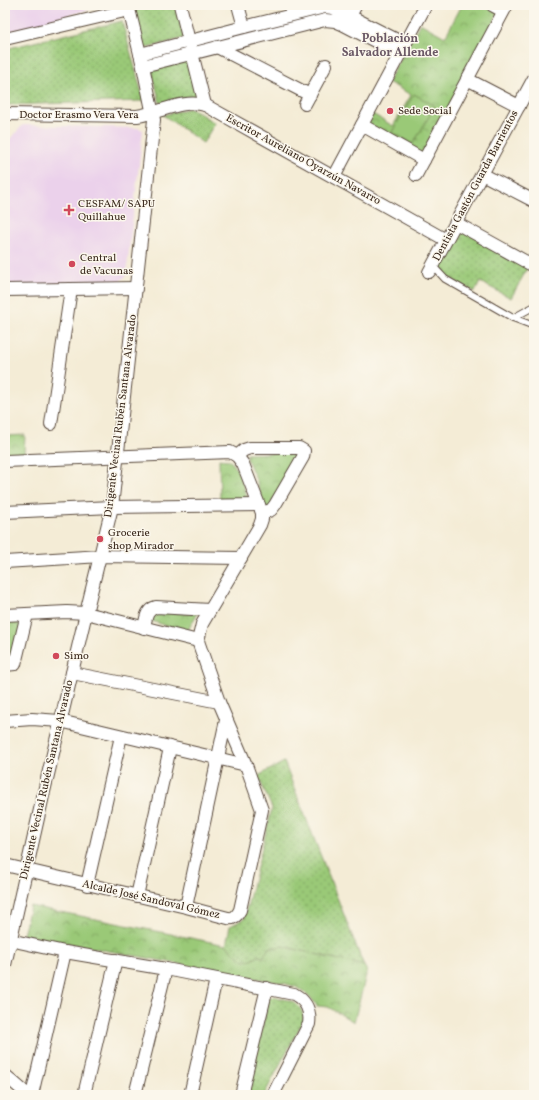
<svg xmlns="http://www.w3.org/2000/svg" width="539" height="1100" font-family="Vollkorn,serif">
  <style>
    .built { fill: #ebd1eb }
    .grass { fill: url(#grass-dots); stroke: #6a7a4a }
    .park { fill: url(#park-crowns); stroke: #6a7a4a }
    .garden { fill: #9ac977; stroke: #6a7a4a }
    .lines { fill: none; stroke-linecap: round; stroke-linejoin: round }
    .service-casing { stroke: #57473a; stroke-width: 8 }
    .minor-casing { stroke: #57473a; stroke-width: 14 }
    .service { stroke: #fff; stroke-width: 6 }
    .minor { stroke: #fff; stroke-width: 12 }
    .poi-dot { fill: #d1495b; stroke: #fbf7ec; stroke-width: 1.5 }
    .labels { text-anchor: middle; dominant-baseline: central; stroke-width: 3; stroke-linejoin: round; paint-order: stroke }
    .poi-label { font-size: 11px; fill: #3b2a1e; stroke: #fbf7ec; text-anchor: start }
    .street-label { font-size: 11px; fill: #3b2a1e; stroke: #fbf7ec }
    .neighbourhood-label { font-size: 12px; font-weight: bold; fill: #6b5966; stroke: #fbf7ec }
  </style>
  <defs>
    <pattern id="grass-dots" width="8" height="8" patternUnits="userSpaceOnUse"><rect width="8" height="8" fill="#9ac977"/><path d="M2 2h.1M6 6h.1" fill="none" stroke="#7fa361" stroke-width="1.8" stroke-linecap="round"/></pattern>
    <pattern id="park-crowns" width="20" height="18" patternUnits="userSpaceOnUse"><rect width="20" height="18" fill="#9ac977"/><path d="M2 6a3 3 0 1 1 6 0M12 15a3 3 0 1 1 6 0" fill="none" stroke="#7fa361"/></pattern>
  </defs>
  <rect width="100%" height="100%" fill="#fbf7ec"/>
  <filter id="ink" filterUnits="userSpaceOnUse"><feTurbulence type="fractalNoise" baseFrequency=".025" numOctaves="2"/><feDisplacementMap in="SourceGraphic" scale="8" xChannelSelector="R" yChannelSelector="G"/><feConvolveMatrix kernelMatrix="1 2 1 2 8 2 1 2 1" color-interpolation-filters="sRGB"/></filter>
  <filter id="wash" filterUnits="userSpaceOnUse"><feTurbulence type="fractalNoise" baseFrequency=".012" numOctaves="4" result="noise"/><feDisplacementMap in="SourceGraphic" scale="16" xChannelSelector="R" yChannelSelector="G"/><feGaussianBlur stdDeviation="0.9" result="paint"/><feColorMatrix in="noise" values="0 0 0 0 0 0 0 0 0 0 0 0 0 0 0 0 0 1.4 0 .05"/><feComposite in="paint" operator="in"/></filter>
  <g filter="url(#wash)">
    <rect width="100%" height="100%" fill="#f4ecd6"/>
    <!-- built -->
    <g class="built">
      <path d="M5,5h100l-99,28z"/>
      <path d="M23,125l115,3 5,2 -17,146 -12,9 -109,2v-143z"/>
    </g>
    <!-- grass -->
    <g class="grass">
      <path d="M132,5h44l8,33 -41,11z"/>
      <path d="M122,21l22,80 -139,4v-56z"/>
      <path d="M188,59l11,38h-12l-27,6 -9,-35z"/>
      <path d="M191,108l24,15 -12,20 -40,-28z"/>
      <path d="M457,226l71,41 -17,31 -31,-16 -5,10 -28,-15 -9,-13z"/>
      <path d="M284,762l80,204 -82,-20 -19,11 -4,-1 -7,4 -8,1 -18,-16 4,-19 14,-7 28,-111 -14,-32z"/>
      <path d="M274,997c16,3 27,4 30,22l-40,76h-18l23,-97z"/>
    </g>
    <!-- park -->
    <g class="park">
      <path d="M462,5h24l13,7 -76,144 -57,-33 5,-10 22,13 18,-31 -23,-13 32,-59 25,14z"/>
      <path d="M25,435l-1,19 -19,1v-19z"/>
      <path d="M297,452l2,6 -30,50 -5,2 -7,-28 -10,-23v-5z"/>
      <path d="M219,459c2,1 7,0 9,1 11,4 17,31 20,41h-28z"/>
      <path d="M155,611l42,3 -10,18 -39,-12z"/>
      <path d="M27,614l-12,50 -10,1v-49z"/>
      <path d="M30,906l196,39 18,16 8,-1 7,-4 4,1 6,-9 13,-2 82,20 3,5 -13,51 -26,-15 -11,-1c-8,-12 -16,-18 -30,-22l-264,-49z"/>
    </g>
    <!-- garden -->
    <path class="garden" d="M414,94l21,12 -22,38 -21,-12z"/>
  </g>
  <g filter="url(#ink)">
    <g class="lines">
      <defs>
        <g id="service">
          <path d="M433,266l12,13 68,39 20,-11"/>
          <path d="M513,318l21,8"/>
        </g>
        <g id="minor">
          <path d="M180,5l25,100"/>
          <path d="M238,5l6,22"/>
          <path d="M492,5l11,6"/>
          <path d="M350,16l6,-11"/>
          <path d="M5,39l124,-29"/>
          <path d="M217,47l93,48"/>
          <path d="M140,54l104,-27 81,-20 8,1 17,8 55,28"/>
          <path d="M143,66l182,-46 10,1 7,3 58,30"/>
          <path d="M467,79l52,27"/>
          <path d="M305,104l21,-39"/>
          <path d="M5,114l132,2c23,-3 45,-17 68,-11l241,135"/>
          <path d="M362,125l62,35"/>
          <path d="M482,174l52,27"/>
          <path d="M416,175l91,-170"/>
          <path d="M334,177l92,-172"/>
          <path d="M456,223l74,41"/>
          <path d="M429,272l105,-194"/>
          <path d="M5,290l131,-2"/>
          <path d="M51,424l20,-135"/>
          <path d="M237,456l7,-6 6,-2h49l5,3 -1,6 -28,48 -4,5 -9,3"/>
          <path d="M5,461l225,-9 7,4 6,8 16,41 3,8v6l-2,6 -58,99 -4,17 21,61 27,63 16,45 -22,100c-3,6 -6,9 -12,8l-42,-11 -181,-42"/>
          <path d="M5,512l107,-5 147,-2"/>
          <path d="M5,562l96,-6 140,2"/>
          <path d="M5,615l62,-3 19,1 112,28"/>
          <path d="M144,628c2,-10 2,-18 12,-21l54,3"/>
          <path d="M5,665l10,-1 12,-50"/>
          <path d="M72,673l147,29"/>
          <path d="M5,721l27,-2 28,2 186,44"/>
          <path d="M87,885l34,-149"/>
          <path d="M137,896l33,-148"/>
          <path d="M186,907l40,-187"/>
          <path d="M5,939l60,13 101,17 128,25c12,7 17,16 15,30l-36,71"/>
          <path d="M5,965l38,-169 43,-183 26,-106 42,-387 -11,-54 -15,-61"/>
          <path d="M5,1075l23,20"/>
          <path d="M32,1095l33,-143"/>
          <path d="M84,1095l32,-135"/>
          <path d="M135,1095l31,-126"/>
          <path d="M190,1095l26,-116"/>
          <path d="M241,1095l26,-107"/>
        </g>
      </defs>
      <!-- service casing -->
      <use href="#service" class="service-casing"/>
      <!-- minor casing -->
      <use href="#minor" class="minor-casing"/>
      <!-- service -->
      <use href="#service" class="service"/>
      <!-- minor -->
      <use href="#minor" class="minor"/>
    </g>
  </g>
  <!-- markers -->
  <g class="poi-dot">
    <circle cx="390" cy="111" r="4"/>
    <path d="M67 204h4v4h4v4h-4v4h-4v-4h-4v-4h4z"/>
    <circle cx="72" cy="264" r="4"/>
    <circle cx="100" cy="539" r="4"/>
    <circle cx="56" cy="656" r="4"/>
  </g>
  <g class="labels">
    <!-- poi labels -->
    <g class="poi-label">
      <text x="398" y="111">Sede Social</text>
      <text x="78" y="204">CESFAM/ SAPU<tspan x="78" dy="13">Quillahue</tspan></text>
      <text x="80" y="258">Central<tspan x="80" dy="13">de Vacunas</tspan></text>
      <text x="108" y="533">Grocerie<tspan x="108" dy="13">shop Mirador</tspan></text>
      <text x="64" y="656">Simo</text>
    </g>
    <!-- street labels -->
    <g class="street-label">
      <text x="79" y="115">Doctor Erasmo Vera Vera</text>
      <text transform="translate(303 160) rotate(29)">Escritor Aureliano Oyarzún Navarro</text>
      <text transform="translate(476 186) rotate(-62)">Dentista Gastón Guarda Barrientos</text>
      <text transform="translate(121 416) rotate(-83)">Dirigente Vecinal Rubén Santana Alvarado</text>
      <text transform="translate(47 780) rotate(-77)">Dirigente Vecinal Rubén Santana Alvarado</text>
      <text transform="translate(151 900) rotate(13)">Alcalde José Sandoval Gómez</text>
    </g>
    <!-- neighbourhood labels -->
    <g class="neighbourhood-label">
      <text x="390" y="39">Población<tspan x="390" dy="14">Salvador Allende</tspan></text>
    </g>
  </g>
  <!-- margin -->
  <rect width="539" height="1100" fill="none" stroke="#fbf7ec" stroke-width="20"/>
</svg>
